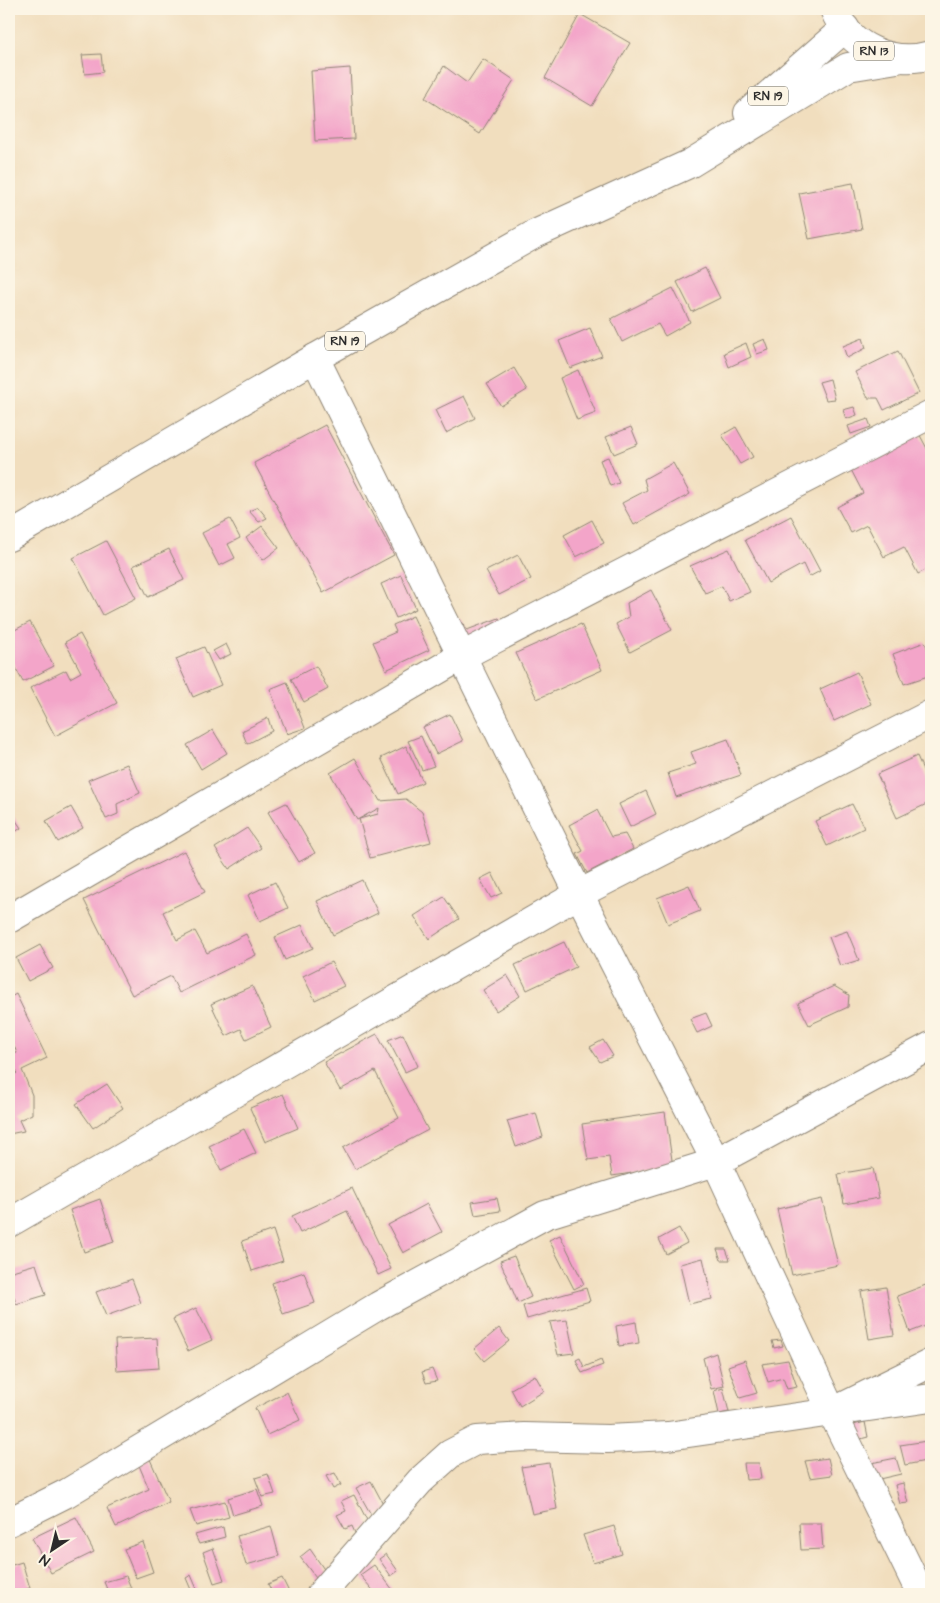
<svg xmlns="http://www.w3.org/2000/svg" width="940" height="1603" font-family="'Architects Daughter',sans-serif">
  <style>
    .building { fill: #f3a5c9 }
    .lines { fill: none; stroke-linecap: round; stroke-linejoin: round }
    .minor-casing { stroke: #8e8474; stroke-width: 30 }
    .primary-casing { stroke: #8e8474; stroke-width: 30 }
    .minor { stroke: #fff; stroke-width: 28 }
    .primary { stroke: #fff; stroke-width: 28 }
    .labels { text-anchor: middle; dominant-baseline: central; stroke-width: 4; stroke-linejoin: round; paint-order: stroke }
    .shield { fill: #fcf5e5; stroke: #6a6863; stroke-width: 1 }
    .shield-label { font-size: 12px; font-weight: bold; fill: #2b2b2b }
  </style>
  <rect width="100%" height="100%" fill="#fcf5e5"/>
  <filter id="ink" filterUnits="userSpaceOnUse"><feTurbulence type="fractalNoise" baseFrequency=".02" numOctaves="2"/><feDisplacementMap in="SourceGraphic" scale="10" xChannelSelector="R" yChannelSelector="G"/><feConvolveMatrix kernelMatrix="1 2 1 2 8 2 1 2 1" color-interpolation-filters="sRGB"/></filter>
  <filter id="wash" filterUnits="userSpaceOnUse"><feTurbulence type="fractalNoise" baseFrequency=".0096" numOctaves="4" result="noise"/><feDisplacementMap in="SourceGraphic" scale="20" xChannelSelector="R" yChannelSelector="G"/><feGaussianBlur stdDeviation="1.12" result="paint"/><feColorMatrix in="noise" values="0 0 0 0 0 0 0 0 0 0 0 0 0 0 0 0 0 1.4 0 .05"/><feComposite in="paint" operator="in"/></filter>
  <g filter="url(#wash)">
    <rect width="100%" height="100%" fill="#f1debe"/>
    <g id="blocks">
      <!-- building -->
      <g class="building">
        <path d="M580,14l50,29 -38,63 -47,-28z"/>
        <path d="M101,54l2,18 -18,2 -3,-19z"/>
        <path d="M483,59l31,21 -34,54 -55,-36 19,-32 23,17z"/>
        <path d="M350,68l4,71 -39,2 -4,-70z"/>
        <path d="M853,183l9,46 -53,10 -10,-46z"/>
        <path d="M705,268l15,30 -28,14 -15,-30z"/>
        <path d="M673,288l17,34 -25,14 -7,-12 -36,18 -11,-23z"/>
        <path d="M590,328l12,28 -32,12 -11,-27z"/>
        <path d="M863,338l3,10 -19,10 -4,-12z"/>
        <path d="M765,339l4,11 -12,4 -4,-10z"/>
        <path d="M746,343l5,14 -22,10 -5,-14z"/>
        <path d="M898,351l21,42 -35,17 -6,-12h-10l-13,-26z"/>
        <path d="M514,368l13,22 -26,16 -14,-22z"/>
        <path d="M578,370l18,43 -19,7 -17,-42z"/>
        <path d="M830,379l5,20 -9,1 -7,-18z"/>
        <path d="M464,396l11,22 -29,15 -11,-23z"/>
        <path d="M854,407l3,8 -11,4 -3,-9z"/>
        <path d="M868,419l3,8 -20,7 -3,-8z"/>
        <path d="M325,425l69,130 -71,38 -69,-130z"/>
        <path d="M915,426l16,30v111l-13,7 -14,-27 -20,10 -17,-32 -16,8 -14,-26 26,-14 -16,-31z"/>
        <path d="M631,427l7,17 -24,10 -8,-17z"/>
        <path d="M736,427l17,30 -13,7 -18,-29z"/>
        <path d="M608,457l11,26 -9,3 -10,-26z"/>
        <path d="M673,463l17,31 -56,31 -12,-22 25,-13 -3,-11z"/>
        <path d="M258,507l9,11 -8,4 -10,-11z"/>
        <path d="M791,516l29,55 -11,6 -6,-13 -35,19 -23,-43z"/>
        <path d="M230,519l10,19 -12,6 7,14 -16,8 -17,-33z"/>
        <path d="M592,520l12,23 -28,14 -12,-22z"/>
        <path d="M262,526l17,22 -16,12 -17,-22z"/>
        <path d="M106,541l30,57 -33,17 -30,-57z"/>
        <path d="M169,549l15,31 -36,17 -15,-31z"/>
        <path d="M729,549l21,43 -21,9 -7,-15 -17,7 -15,-27z"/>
        <path d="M518,555l13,24 -32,16 -13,-24z"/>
        <path d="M401,575l15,34 -20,9 -15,-34z"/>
        <path d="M651,590l21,40 -42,22 -14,-28 13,-7 -2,-14z"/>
        <path d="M413,616l16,34 -43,20 -13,-28 23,-10 -3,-7z"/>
        <path d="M499,618l6,9 -43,14 -10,-17 8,-5 7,11z"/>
        <path d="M30,622l24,44 -31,16 -14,-27v-22z"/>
        <path d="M581,624l21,46 -65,29 -21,-46z"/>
        <path d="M80,634l37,69 -62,33 -25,-48 36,-18 4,8 11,-6 -16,-30z"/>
        <path d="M925,642l6,17v16l-27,9 -11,-30z"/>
        <path d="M226,644l5,10 -12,6 -6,-9z"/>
        <path d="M204,647l17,38 -28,12 -17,-38z"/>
        <path d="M316,666l12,23 -24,13 -13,-23z"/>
        <path d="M857,672l14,32 -37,17 -14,-32z"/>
        <path d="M287,682l18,46 -18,6 -17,-45z"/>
        <path d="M450,714l13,27 -27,13 -13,-27z"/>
        <path d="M268,718l4,13 -25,13 -5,-13z"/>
        <path d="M213,730l14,23 -26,16 -14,-24z"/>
        <path d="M421,736l13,30 -12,4 -14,-29z"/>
        <path d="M728,739l13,36 -65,22 -8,-24 28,-9 -5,-12z"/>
        <path d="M406,746l17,36 -25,12 -17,-36z"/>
        <path d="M917,756l14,32v14l-34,16 -20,-44z"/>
        <path d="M355,758l25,43 26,-2 16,13 9,30 -61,16 -11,-39 19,-5 1,-6 -22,12 -27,-47z"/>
        <path d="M127,764l13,29 -23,11 1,10 -12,5 -18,-39z"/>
        <path d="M646,791l10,23 -26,13 -11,-23z"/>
        <path d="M286,803l29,50 -16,9 -31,-50z"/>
        <path d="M852,804l12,24 -37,18 -12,-25z"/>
        <path d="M71,807l12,21 -25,14 -12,-21z"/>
        <path d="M9,810l12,18 -12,8z"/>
        <path d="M597,810l14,27 14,-3 8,15 -46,24 -10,-19 6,-3 -14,-26z"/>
        <path d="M247,828l14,20 -32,21 -14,-21z"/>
        <path d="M184,851l21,41 -42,20 14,28 18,-9 12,22 39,-19 10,21 -77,38 -8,-17 -39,19 -48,-95z"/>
        <path d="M492,873l10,20 -11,5 -11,-19z"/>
        <path d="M362,880l16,33 -45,22 -16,-34z"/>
        <path d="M275,882l13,26 -28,13 -12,-26z"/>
        <path d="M689,885l11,26 -32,13 -11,-26z"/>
        <path d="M444,897l15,22 -30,20 -15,-23z"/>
        <path d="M302,925l11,23 -28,12 -10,-23z"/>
        <path d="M847,931l12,29 -19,6 -11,-29z"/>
        <path d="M564,942l12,25 -49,23 -12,-25z"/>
        <path d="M40,945l13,23 -25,13 -12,-23z"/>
        <path d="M331,962l13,24 -29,14 -12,-24z"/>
        <path d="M507,975l13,21 -24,15 -13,-21z"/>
        <path d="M252,986l19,41 -25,12 -5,-10 -15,7 -15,-32z"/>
        <path d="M834,986l15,9 -1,12 -39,18 -11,-22z"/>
        <path d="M16,994l31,64 -25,12 10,25v19l-13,6 5,11 -15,3v-55l9,-7 -9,4v-19l8,-4 -8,-18v-37z"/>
        <path d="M706,1013l6,13 -15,7 -7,-14z"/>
        <path d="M377,1034l51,96 -73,39 -12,-21 56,-30 -24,-47 -35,19 -16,-28z"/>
        <path d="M403,1034l15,32 -13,6 -17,-32z"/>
        <path d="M603,1040l10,16 -13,6 -10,-15z"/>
        <path d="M107,1084l16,24 -30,20 -17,-24z"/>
        <path d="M283,1094l15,34 -33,14 -15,-34z"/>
        <path d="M665,1112l8,55 -61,9 -3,-19 -21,3 -6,-36z"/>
        <path d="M536,1113l7,24 -27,10 -9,-26z"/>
        <path d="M244,1129l12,24 -35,17 -12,-24z"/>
        <path d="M873,1168l6,30 -35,6 -6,-30z"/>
        <path d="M352,1188l39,81 -13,6 -31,-64 -47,22 -8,-17z"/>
        <path d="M497,1198l3,13 -25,4 -3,-13z"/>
        <path d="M100,1199l14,43 -30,10 -14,-42z"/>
        <path d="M822,1199l16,66 -46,10 -15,-66z"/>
        <path d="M427,1204l15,28 -39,21 -15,-28z"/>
        <path d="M679,1228l8,15 -21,11 -7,-15z"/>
        <path d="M273,1230l10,31 -31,10 -10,-30z"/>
        <path d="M560,1235l24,49 -10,5 -25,-49z"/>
        <path d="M717,1249h9l4,11h-9z"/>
        <path d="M514,1256l17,41 -13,6 -18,-42z"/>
        <path d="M703,1258l9,41 -23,5 -9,-40z"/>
        <path d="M36,1264l10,31 -30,9 -7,-24v-8z"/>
        <path d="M304,1272l11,31 -32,11 -11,-31z"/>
        <path d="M132,1279l9,24 -35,13 -10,-24z"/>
        <path d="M931,1283v41l-21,8 -13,-36z"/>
        <path d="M886,1287l8,48 -25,4 -8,-48z"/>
        <path d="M586,1288l4,13 -63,18 -4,-13z"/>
        <path d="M196,1308l16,32 -24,11 -15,-32z"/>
        <path d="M567,1320l7,33 -16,2 -8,-33z"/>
        <path d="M636,1322l3,21 -20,3 -3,-20z"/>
        <path d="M499,1328l10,13 -25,20 -10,-12z"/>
        <path d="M157,1338l2,30 -42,3 -2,-31z"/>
        <path d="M781,1340l2,6 -9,2 -2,-7z"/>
        <path d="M716,1353l8,33 -13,3 -8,-31z"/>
        <path d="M580,1358l4,9 17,-7 2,5 -21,8 -6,-13z"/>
        <path d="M745,1360l12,33 -17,5 -12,-32z"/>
        <path d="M788,1360l9,27 -10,2 -4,-11 -15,4 -6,-18z"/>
        <path d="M432,1369l5,12 -11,2 -4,-11z"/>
        <path d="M535,1375l9,16 -24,15 -9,-17z"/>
        <path d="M723,1388l6,24 -10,2 -5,-23z"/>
        <path d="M287,1392l13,28 -33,15 -12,-27z"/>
        <path d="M865,1422l3,15 -15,4 -4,-15z"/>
        <path d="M927,1441l4,19 -26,5 -5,-20z"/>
        <path d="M149,1457l20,45 -53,25 -9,-19 42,-19 -11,-26z"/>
        <path d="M828,1458l4,17 -22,3 -5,-17z"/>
        <path d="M896,1458l5,16 -26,6 -4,-17z"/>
        <path d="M549,1463l8,46 -25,5 -11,-47z"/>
        <path d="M744,1463h15l2,16 -15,1z"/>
        <path d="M335,1473l6,12 -8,4 -7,-13z"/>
        <path d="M268,1474l7,20 -13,3 -7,-19z"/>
        <path d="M371,1481l16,30 -14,7 -17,-30z"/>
        <path d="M903,1483l5,20 -8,1 -5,-19z"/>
        <path d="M257,1489l6,17 -30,9 -5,-17z"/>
        <path d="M354,1495l16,31 -15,7 -3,-7 -7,3 -8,-14 9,-4 -5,-10z"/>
        <path d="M225,1501l4,16 -33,9 -6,-16z"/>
        <path d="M76,1517l18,35 -43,21 -19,-35z"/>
        <path d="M799,1523h22l2,26 -22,1z"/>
        <path d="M271,1526l8,30 -33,9 -9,-29z"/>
        <path d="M614,1526l8,28 -29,9 -10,-28z"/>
        <path d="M223,1527l2,10 -26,7 -4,-9z"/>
        <path d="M143,1542l10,30 -17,6 -12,-29z"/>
        <path d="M213,1548l11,32 -10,3 -11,-31z"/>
        <path d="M310,1549l18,26 -9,7 -19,-25z"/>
        <path d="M386,1554l12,17 -7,5 -12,-17z"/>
        <path d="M22,1562l8,26 -16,6 -5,-14v-14z"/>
        <path d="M374,1565l19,25 -5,4h-12l-16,-19z"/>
        <path d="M191,1575l6,14 -5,3 -6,-14z"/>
        <path d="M126,1576l5,12 -22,6 -5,-12z"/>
        <path d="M282,1578l8,16h-17l-5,-10z"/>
      </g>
    </g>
  </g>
  <g filter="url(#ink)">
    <use href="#blocks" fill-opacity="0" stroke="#8e8474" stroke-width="1"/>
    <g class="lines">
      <defs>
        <g id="minor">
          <path d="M315,358l264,536 137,268 116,250 89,182"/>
          <path d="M9,919l453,-263 469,-242"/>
          <path d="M9,1223l570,-329 352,-180"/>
          <path d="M855,1409l76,-11"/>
          <path d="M9,1522l58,-29 311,-187 167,-91 171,-53 215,-116"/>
          <path d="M321,1594l99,-113 30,-27 27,-14 47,-3 84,2 60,-3 164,-24 99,-49"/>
        </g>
        <g id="primary">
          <path d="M834,9c14,39 59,57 97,46"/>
          <path d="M748,113l97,-85"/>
          <path d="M9,537l306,-179 220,-124 156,-71 157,-96 49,-8"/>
        </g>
      </defs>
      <!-- minor casing -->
      <use href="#minor" class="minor-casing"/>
      <!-- primary casing -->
      <use href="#primary" class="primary-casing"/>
      <!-- minor -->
      <use href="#minor" class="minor"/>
      <!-- primary -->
      <use href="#primary" class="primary"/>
    </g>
  </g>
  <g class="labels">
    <!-- shield labels -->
    <g class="shield">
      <rect x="854" y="41.5" width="40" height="19" rx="4"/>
      <rect x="748" y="86.5" width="40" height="19" rx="4"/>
      <rect x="325" y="331.5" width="40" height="19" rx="4"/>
    </g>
    <g class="shield-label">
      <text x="874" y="51">RN 13</text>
      <text x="768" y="96">RN 19</text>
      <text x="345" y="341">RN 19</text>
    </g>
  </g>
  <!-- margin -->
  <rect width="940" height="1603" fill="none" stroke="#fcf5e5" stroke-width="30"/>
  <!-- north arrow -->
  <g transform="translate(52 1550) rotate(215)" stroke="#fcf5e5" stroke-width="4" paint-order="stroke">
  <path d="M0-4L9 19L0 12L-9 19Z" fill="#2b2b2b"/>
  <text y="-8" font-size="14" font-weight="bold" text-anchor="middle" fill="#2b2b2b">N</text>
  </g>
</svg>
